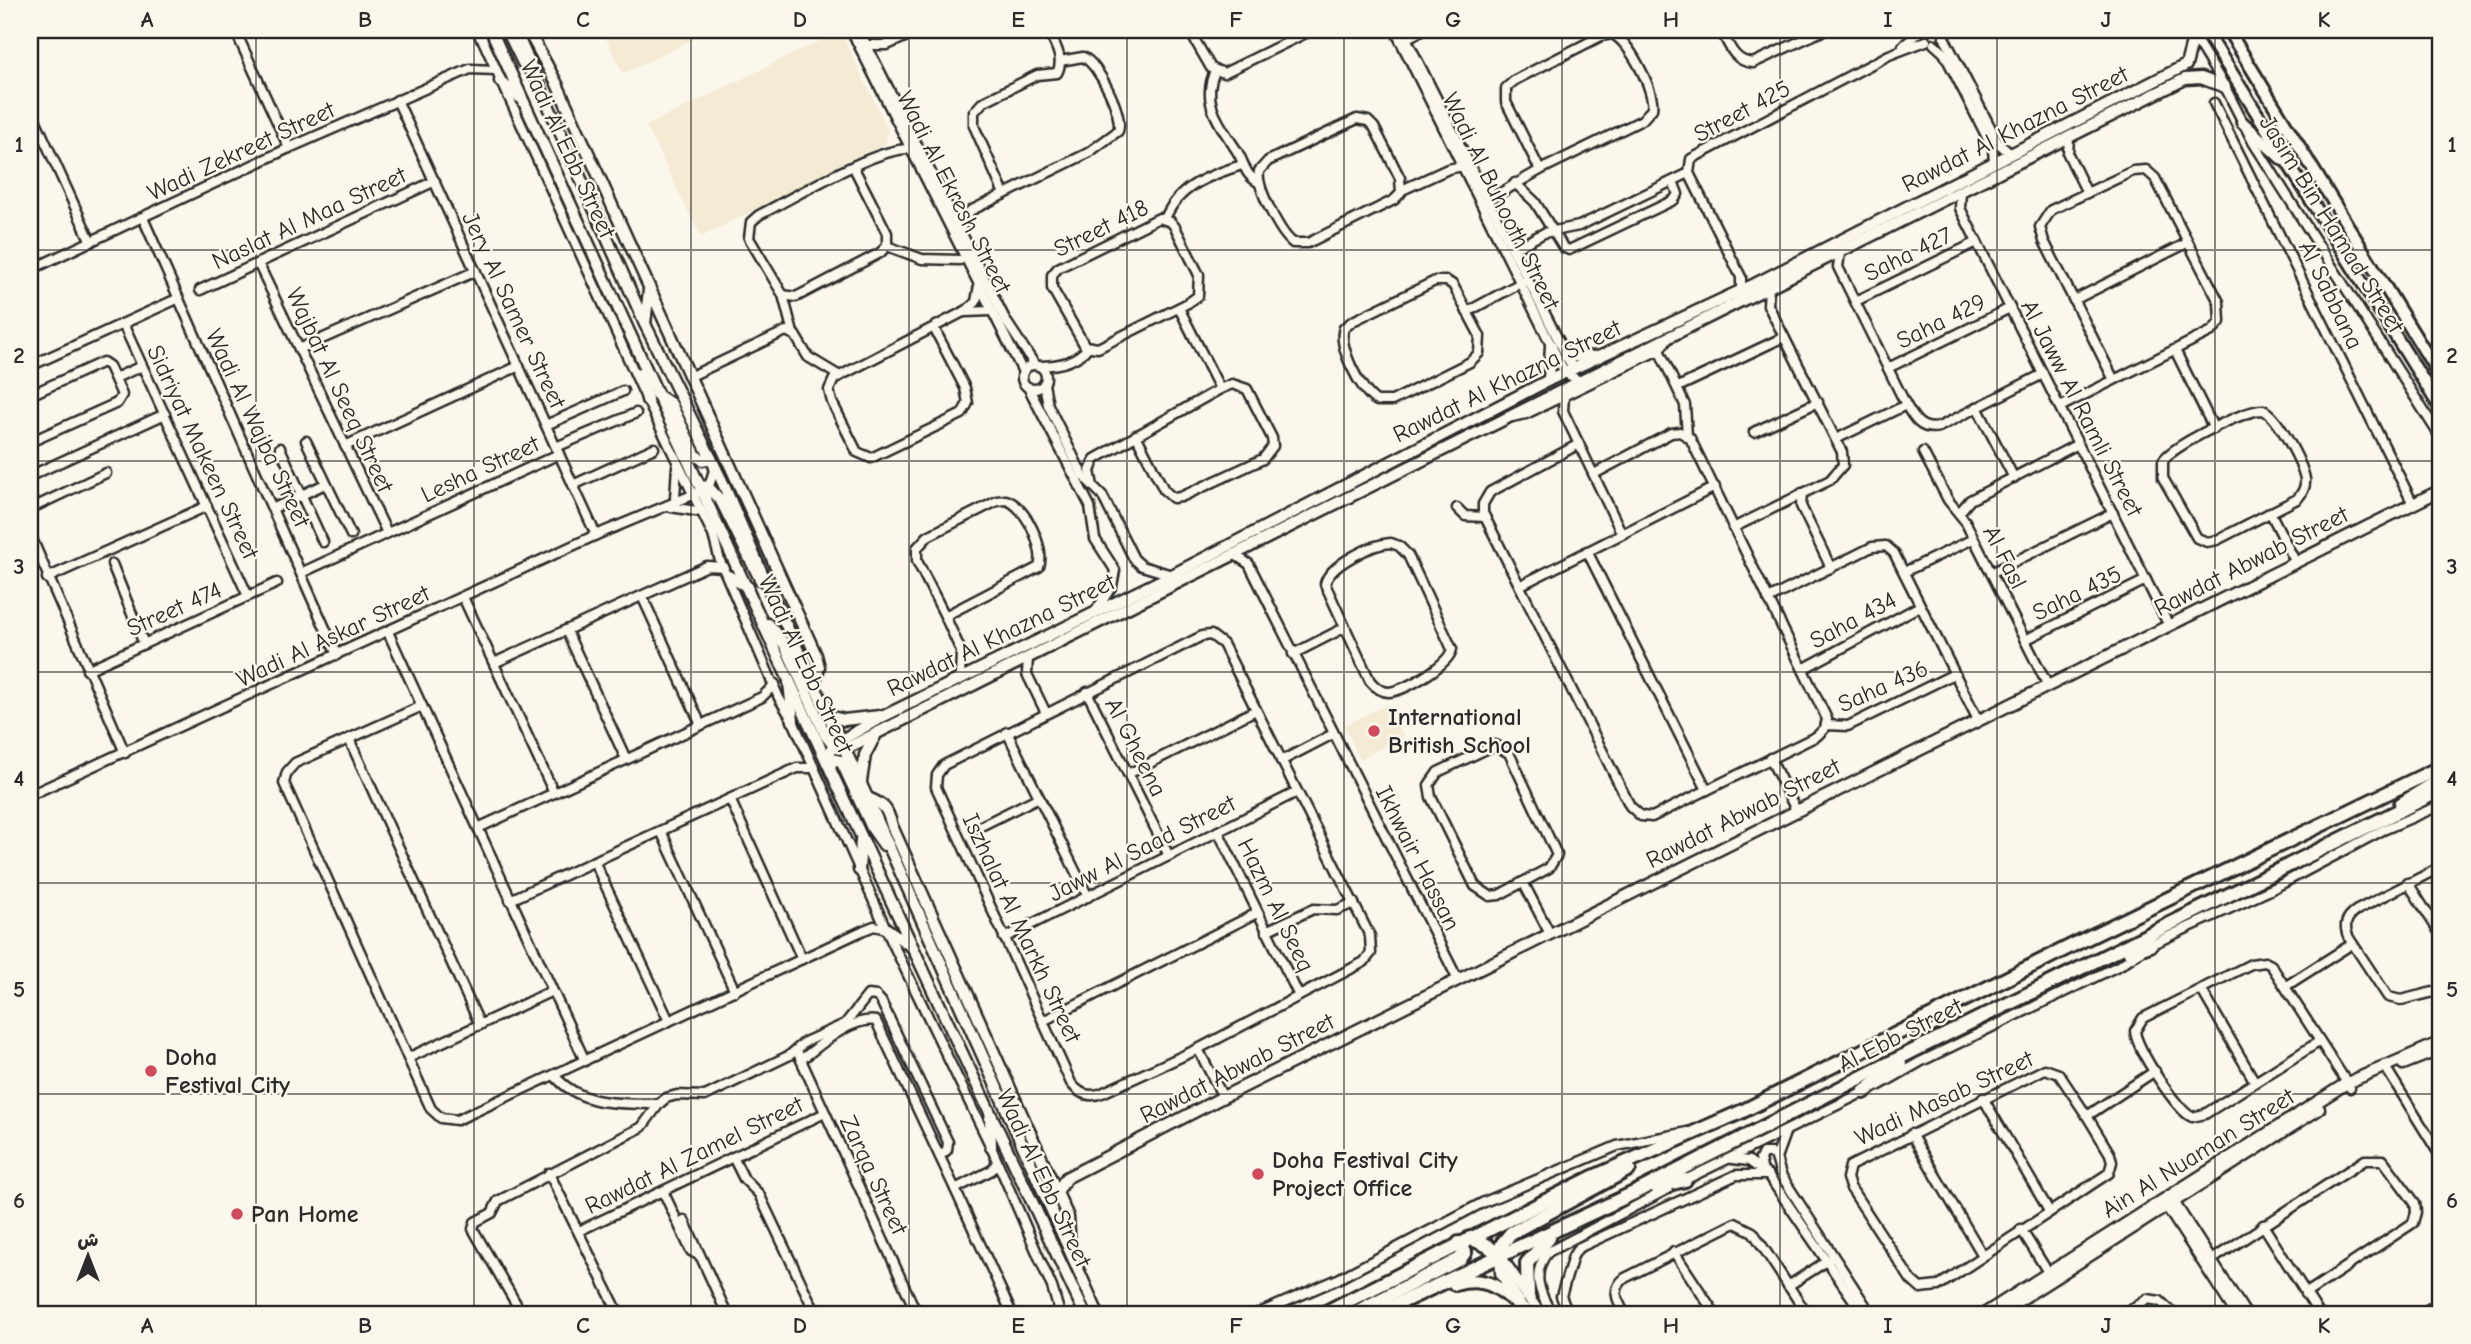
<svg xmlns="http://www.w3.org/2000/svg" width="2471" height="1344" font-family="'Comic Neue','Playpen Sans Arabic',sans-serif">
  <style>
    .built { fill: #f5ead3 }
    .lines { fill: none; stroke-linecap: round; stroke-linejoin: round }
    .minor-casing { stroke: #2b2b2b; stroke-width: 13 }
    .tertiary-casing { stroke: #2b2b2b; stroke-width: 15 }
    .secondary-casing { stroke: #2b2b2b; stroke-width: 16 }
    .primary-casing { stroke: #2b2b2b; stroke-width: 18 }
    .minor { stroke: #fbf7ec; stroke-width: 8 }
    .tertiary { stroke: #fbf7ec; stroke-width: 10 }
    .secondary { stroke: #fbf7ec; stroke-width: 10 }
    .primary { stroke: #fbf7ec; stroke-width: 12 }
    .grid { fill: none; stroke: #2b2b2b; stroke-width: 2; stroke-opacity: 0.55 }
    .poi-dot { fill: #d1495b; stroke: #fbf7ec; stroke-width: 2.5 }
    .labels { text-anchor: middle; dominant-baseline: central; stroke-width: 5; stroke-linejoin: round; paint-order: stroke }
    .street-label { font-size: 24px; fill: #2b2b2b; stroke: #fbf7ec }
    .poi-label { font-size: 24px; font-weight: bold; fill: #2b2b2b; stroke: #fbf7ec; text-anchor: start }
    .neatline { fill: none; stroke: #2b2b2b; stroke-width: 2.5 }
    .grid-label { font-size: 23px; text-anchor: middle; font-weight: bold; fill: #2b2b2b }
  </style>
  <rect width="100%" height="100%" fill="#fbf7ec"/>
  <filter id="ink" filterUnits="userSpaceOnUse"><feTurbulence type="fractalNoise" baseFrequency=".0143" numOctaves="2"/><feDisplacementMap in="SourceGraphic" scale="14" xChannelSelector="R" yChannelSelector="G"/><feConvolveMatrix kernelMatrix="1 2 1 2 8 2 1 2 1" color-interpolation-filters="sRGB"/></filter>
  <g filter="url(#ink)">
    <!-- built -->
    <g class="built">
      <path d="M602,30h110l-89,44z"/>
      <path d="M840,31l48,98 -2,15 -185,93 -55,-111z"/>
      <path d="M1387,704l17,33 -44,22 -16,-33z"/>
    </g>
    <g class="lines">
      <defs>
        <g id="minor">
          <path d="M235,30l54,118"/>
          <path d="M851,30l172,342"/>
          <path d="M859,30l147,291 29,44"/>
          <path d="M1189,30l22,38 13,5 88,-43"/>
          <path d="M1395,30l170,343 15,8"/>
          <path d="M1402,30l171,339"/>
          <path d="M1721,30c8,15 13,32 32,33l71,-33"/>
          <path d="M2190,30l35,57 28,55 188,296"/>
          <path d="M480,34l167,366 66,135 7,26 59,137 14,23 99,221 99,205 61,140 8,27"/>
          <path d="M1612,34c17,6 44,59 40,75l-10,11 -102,50 -34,-68v-14l9,-8 86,-44z"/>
          <path d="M1944,37l55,107 12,10"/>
          <path d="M1403,40l20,-10"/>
          <path d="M1934,44l10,9 49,96 1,14"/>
          <path d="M866,45h21l33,-15"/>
          <path d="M1903,46l19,-16"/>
          <path d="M1215,71c-15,32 6,55 22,80 8,13 7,23 21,31"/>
          <path d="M397,100l199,435"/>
          <path d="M2214,103l199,401"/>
          <path d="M30,108l61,134"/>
          <path d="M1357,119l11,2 6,6 26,51 1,15 -7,7 -86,43h-15c-13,-10 -37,-56 -34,-72l9,-10z"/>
          <path d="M2069,138l-1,16 19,39"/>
          <path d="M854,168l33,65v13l-7,7 -84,44 -13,-2 -34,-57 2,-16 8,-7c36,-18 115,-67 151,-66"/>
          <path d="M1515,183l20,19 28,45 6,3 105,-50 4,-6 -5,-13"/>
          <path d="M1402,190l46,-21 15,-3"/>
          <path d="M1961,192l-1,16 209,418"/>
          <path d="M1004,194l-30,-68v-14l9,-10 54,-27 20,-2c8,-14 -3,-30 -9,-43"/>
          <path d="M1485,202l55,-32"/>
          <path d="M143,218l194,437"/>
          <path d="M1159,218l12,4 4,5 24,48 -1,21 -10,7 -90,45 -13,-2 -33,-58v-13l6,-7z"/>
          <path d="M1165,219c13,-33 45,-44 77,-54"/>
          <path d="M960,230l10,-19 118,-58 30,-22c6,-16 -20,-68 -35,-74l-23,4"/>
          <path d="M887,246l35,13 38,1"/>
          <path d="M1514,249l30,-16 35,-7 110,-53"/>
          <path d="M1840,253l-2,14 68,138c8,14 15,26 33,22l104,-53"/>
          <path d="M258,263l129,270"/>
          <path d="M30,270l259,-122 181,-79 26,1"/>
          <path d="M1435,281h12l6,4 27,51 -1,17 -9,9 -78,39h-15c-16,-8 -40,-56 -33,-73l9,-7z"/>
          <path d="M200,290l235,-109"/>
          <path d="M1741,291v-14l-52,-104 2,-14 198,-104 37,-14"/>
          <path d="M783,295l10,38"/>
          <path d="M2074,300l113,-57"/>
          <path d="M1856,301l121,-59"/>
          <path d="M1179,308l41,81"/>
          <path d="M965,312l26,-1"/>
          <path d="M1467,312l59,-32"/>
          <path d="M123,324l125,272"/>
          <path d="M934,328l31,60 3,15 -6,11 -91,44 -14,-6 -25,-50 -3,-12 5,-11 133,-69 9,-8 3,-17"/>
          <path d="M299,349l177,-78"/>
          <path d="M1659,350l26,55 2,31"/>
          <path d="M2175,350l39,79"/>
          <circle cx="1034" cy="377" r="12"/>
          <path d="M30,366l147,-67"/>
          <path d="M1038,366c18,0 39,-4 50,-19"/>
          <path d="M1888,368l122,-60"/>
          <path d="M689,377l97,-46 9,4 13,22 30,18"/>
          <path d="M115,378l27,-12"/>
          <path d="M1044,384l4,21 35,71 19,19 32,64 8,7 30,9"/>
          <path d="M1028,387l62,119 5,33 20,31 -3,16 -17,26"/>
          <path d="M1678,387l106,-50"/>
          <path d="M30,395l73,-33 6,4 13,29 -5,8 -87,39"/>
          <path d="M1564,396l-1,15 59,123"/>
          <path d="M1977,407l37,71"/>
          <path d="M2060,407l152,-76 8,-9 -1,-20 -64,-124 -9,-8 -13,1 -82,39 -11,17 4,14 70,139"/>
          <path d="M2263,410c15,6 39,53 42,69 1,9 -3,14 -8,20l-80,41 -10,2 -10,-4 -34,-60v-17c7,-14 83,-52 100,-51z"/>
          <path d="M1512,417l14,-3 133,-64 9,-11"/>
          <path d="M546,425l77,-34"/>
          <path d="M1754,432l64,-30"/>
          <path d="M1836,439l70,-34"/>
          <path d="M306,441l45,94"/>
          <path d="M1579,444l-89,48 -7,12v9l147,293 11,10 11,1 165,-81 8,-8 2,-9 -137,-281 -10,-6 -9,1 -77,41"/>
          <path d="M345,446l174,-80"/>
          <path d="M556,447l80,-34"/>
          <path d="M280,448l43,94"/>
          <path d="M1923,452l25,48 17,21 82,163"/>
          <path d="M30,476l135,-62"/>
          <path d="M573,485l81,-37"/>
          <path d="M1093,486l-3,-15 5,-12 125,-70 12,-5 15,5 25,49 1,8 -10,13 -82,38 -8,1 -9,-8 -28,-55"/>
          <path d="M1802,493l-1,13 30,62"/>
          <path d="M675,498l2,-32"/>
          <path d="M1006,500c19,5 40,49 33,67l-94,49 -28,-55v-13l11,-12 69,-35z"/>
          <path d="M671,507l31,5"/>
          <path d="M274,508l51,-24"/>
          <path d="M1457,508l8,8 20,1"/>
          <path d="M30,509l76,-36"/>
          <path d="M2270,512l26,51"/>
          <path d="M1959,513l11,-13 108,-56"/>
          <path d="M1733,528l97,-48 13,-15 -1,-13 -74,-147 1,-17"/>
          <path d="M30,534l95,219"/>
          <path d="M1391,543l8,3 9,9 44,94c-2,15 -47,42 -63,43 -8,0 -14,-5 -19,-11l-45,-97c4,-19 47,-40 66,-41z"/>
          <path d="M1587,551l120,239"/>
          <path d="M1235,555l14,9 209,416"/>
          <path d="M112,564l32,80"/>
          <path d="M303,572l256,-118"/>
          <path d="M1904,572l69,-33"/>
          <path d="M1991,573l122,-60"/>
          <path d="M47,578l160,-72"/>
          <path d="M1521,585l194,-98"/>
          <path d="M642,596l59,129"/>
          <path d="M463,597l91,196"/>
          <path d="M1768,599l104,-52 14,-1 8,7 84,167"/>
          <path d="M945,616l16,35 -1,28"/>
          <path d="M566,630l60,129"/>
          <path d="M388,632l197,429"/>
          <path d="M1211,635l12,9 147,292 1,17 -7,9 -166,87 -96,44c-13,5 -23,1 -31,-10l-135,-296 1,-12 7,-10 258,-129z"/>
          <path d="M2025,640l121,-60"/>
          <path d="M1293,654l51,-26"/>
          <path d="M1028,658l-1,16 19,39"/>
          <path d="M494,663l213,-97 17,1"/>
          <path d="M1803,669l117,-63"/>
          <path d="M87,670l190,-87"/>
          <path d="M1087,692l82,164"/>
          <path d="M422,706l-127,57 -8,9 -3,11 147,326 10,9 16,2 407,-190 10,-4 13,3"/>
          <path d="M1826,725l22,1 106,-52"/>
          <path d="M1007,732l81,165"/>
          <path d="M349,739l131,286"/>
          <path d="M1495,745l14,8 48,102 -8,13 -50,27 -9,1 -15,-10 -44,-89 -2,-12 9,-13z"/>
          <path d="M1770,758l26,52"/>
          <path d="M1281,761l52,-27"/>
          <path d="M1128,774l128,-64"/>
          <path d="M30,795l566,-260 106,-44 8,-8 5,-16"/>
          <path d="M730,799l72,160"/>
          <path d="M478,828l284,-131 13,-13"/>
          <path d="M977,828l62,-31"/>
          <path d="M661,831l74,160"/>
          <path d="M1218,831l81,165"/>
          <path d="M594,861l75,160"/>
          <path d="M2441,867l-84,43c-11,7 -14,16 -8,28l39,59 13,3 40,-10"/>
          <path d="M1523,882l27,52"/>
          <path d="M2408,883l33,52"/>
          <path d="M510,900l287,-132h18"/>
          <path d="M1266,931l47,-22 24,1 17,-7"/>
          <path d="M1004,938l293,-146"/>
          <path d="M2286,986l66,-42"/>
          <path d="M2201,989l54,93"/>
          <path d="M1043,1021l214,-108"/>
          <path d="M2320,1041l-115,73 -13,3c-15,-6 -56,-69 -57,-86l8,-13 108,-54 14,-2 6,3 76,118 3,5"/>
          <path d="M1198,1049l25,48"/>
          <path d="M797,1051l120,263"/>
          <path d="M408,1058l144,-67"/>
          <path d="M801,1060c19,-15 50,-43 75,-39l79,168"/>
          <path d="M2384,1065l57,92"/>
          <path d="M2045,1069l14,5 28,42 23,38 2,8 -3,11 -171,113 -18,2 -9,-8 -61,-93 -3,-9 3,-12z"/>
          <path d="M554,1075c27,32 66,28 105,29"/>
          <path d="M1878,1086l42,-24 200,-97 30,-20 122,-56 111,-59 58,-25"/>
          <path d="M1983,1098l66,113"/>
          <path d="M2087,1116l68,-45"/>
          <path d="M1785,1133l-9,25 5,17 90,139"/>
          <path d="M1911,1134l71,120"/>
          <path d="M733,1157l11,22 15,15 57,120"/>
          <path d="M1732,1159l17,2 19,14 95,139"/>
          <path d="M997,1162l-5,8 -37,19 57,125"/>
          <path d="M1762,1168l-2,-9 3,-6h8l5,5"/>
          <path d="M549,1173l70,141"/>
          <path d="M1683,1181l183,-90"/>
          <path d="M663,1191l28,60 9,5"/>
          <path d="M684,1220l43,94"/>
          <path d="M2263,1225l56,89"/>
          <path d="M2021,1229l30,48"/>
          <path d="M579,1231l246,-118"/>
          <path d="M1674,1252l41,62"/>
          <path d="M2207,1263l158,-103h18l32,43 1,9 -3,11 -108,71"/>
          <path d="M1788,1286l42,-27"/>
          <path d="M522,1314l-49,-85 2,-7 17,-9 6,-12 144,-74 17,-23 7,-6 11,-3 28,1 85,-41 15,-13 40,-18 23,-29 8,1 5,5 67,141 -1,8 -7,6"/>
          <path d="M1257,1314l81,-35 144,-76 135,-57 71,-14"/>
          <path d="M1552,1314c-13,-21 -21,-41 -4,-62l120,-63"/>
          <path d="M1568,1314l-7,-18 12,-40 5,-8 158,-73h32"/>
          <path d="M1625,1314c-8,-13 -14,-25 0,-36l110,-55 18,9 54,82"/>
          <path d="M2124,1314l23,-15 13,2 14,13"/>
          <path d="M2421,1314l20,-13"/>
        </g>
        <g id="tertiary">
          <path d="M481,30v7"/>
          <path d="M491,30c196,429 392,858 594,1284"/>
          <path d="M507,30l16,33 11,11"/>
          <path d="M515,30l130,294 77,157 46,106 93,197 237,530"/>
          <path d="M528,30l29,54 259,571 3,12 -5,18"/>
          <path d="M500,81l19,16"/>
          <path d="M645,324l4,-34"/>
          <path d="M1566,356l32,1"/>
          <path d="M643,371l4,29"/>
          <path d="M1549,380l2,-35"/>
          <path d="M656,394l15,10 25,52 7,4 8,-2"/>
          <path d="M700,486l8,1 13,14 39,78"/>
          <path d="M728,576l20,11"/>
          <path d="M768,624l17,21 41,91 10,12"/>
          <path d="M789,682l4,39"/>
          <path d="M829,716l15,4 36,-4"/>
          <path d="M845,749l1340,-670 16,-1 24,9"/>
          <path d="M826,758l10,-15 48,-27 288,-141 377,-195 206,-96 431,-219 8,-30"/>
          <path d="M830,767l3,-8 8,2 31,67 12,17"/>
          <path d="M861,781l4,-26 10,-19"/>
          <path d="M868,798c17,7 19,10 24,28l176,391 2,29"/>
          <path d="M859,870l2,-30"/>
          <path d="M887,929l25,18"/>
          <path d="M2403,1064l38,-15"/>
          <path d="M990,1118l1,29"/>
          <path d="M1057,1192l9,-14 157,-81 1218,-607"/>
          <path d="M2170,1197l75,117"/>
          <path d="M2165,1203l72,111"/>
          <path d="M1500,1256l40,58"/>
          <path d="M1500,1256l1,17 18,29"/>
          <path d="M1287,1314l42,-3"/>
          <path d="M1984,1314l363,-231 94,-41"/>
          <path d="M1998,1314l321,-205"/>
        </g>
        <g id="secondary">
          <path d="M2205,30l236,379"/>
          <path d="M2228,30l213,348"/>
          <path d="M2242,122l41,38"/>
        </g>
        <g id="primary">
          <path d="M2401,804l40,-25"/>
          <path d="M2130,952l20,-7"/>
          <path d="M1864,1092l36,-28"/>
          <path d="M1656,1187l29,-7"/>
          <path d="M1470,1238l18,8 12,10"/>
          <path d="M1500,1256l2,-12 9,-11 118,-64"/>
          <path d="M1455,1284c32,-9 47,5 69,26"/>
          <path d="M1528,1296l-1,-33 22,-25"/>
          <path d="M1322,1314l269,-136 152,-67 340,-171 358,-173"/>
          <path d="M1352,1314l108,-55 5,-7 -6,-9"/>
          <path d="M1376,1314l260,-122 287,-146 518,-256"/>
        </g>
      </defs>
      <!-- minor casing -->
      <use href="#minor" class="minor-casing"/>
      <!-- tertiary casing -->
      <use href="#tertiary" class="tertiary-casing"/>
      <!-- secondary casing -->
      <use href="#secondary" class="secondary-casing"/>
      <!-- primary casing -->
      <use href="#primary" class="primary-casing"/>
      <!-- minor -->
      <use href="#minor" class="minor"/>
      <!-- tertiary -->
      <use href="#tertiary" class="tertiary"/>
      <!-- secondary -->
      <use href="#secondary" class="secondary"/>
      <!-- primary -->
      <use href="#primary" class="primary"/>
    </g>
  </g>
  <!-- grid -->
  <path class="grid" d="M256,30v1284M474,30v1284M691,30v1284M909,30v1284M1127,30v1284M1344,30v1284M1562,30v1284M1780,30v1284M1997,30v1284M2215,30v1284M30,250h2411M30,461h2411M30,672h2411M30,883h2411M30,1094h2411"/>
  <!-- markers -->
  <g class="poi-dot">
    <circle cx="1374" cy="731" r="7"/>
    <circle cx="151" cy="1071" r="7"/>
    <circle cx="1258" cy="1174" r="7"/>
    <circle cx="237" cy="1214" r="7"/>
  </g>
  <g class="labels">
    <!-- street labels -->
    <g class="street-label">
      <text transform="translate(1742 111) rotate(-28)">Street 425</text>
      <text transform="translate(2015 129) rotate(-27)">Rawdat Al Khazna Street</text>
      <text transform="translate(568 149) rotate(65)">Wadi Al Ebb Street</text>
      <text transform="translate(241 151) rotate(-25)">Wadi Zekreet Street</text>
      <text transform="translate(954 192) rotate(63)">Wadi Al Ekresh Street</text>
      <text transform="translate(1501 201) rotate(64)">Wadi Al Buhooth Street</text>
      <text transform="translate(309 218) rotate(-25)">Naslat Al Maa Street</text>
      <text transform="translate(2332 224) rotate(58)">Jasim Bin Hamad Street</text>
      <text transform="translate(1101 228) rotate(-26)">Street 418</text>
      <text transform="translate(1908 254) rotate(-26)">Saha 427</text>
      <text transform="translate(2331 295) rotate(64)">Al Sabbana</text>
      <text transform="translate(514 310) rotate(65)">Jery Al Samer Street</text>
      <text transform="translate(1941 321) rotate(-26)">Saha 429</text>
      <text transform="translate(1507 381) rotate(-26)">Rawdat Al Khazna Street</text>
      <text transform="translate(340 390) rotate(65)">Wajbat Al Seeq Street</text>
      <text transform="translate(2082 408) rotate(63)">Al Jaww Al Ramli Street</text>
      <text transform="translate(258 428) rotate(65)">Wadi Al Wajba Street</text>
      <text transform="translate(203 452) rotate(65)">Sidriyat Makeen Street</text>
      <text transform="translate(480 469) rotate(-25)">Lesha Street</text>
      <text transform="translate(2005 557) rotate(63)">Al Fasl</text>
      <text transform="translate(2251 561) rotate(-27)">Rawdat Abwab Street</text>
      <text transform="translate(2077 593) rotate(-26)">Saha 435</text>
      <text transform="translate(174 609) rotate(-24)">Street 474</text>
      <text transform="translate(1853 620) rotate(-28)">Saha 434</text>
      <text transform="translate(1001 635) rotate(-26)">Rawdat Al Khazna Street</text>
      <text transform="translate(333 636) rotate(-25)">Wadi Al Askar Street</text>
      <text transform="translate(806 664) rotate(65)">Wadi Al Ebb Street</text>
      <text transform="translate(1883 686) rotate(-24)">Saha 436</text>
      <text transform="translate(1136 747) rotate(63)">Al Gheena</text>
      <text transform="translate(1743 813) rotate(-27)">Rawdat Abwab Street</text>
      <text transform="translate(1142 848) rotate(-27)">Jaww Al Saad Street</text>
      <text transform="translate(1418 858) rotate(63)">Ikhwair Hassan</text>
      <text transform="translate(1276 905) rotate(64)">Hazm Al Seeq</text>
      <text transform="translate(1022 928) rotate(65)">Iszhalat Al Markh Street</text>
      <text transform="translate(1900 1035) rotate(-27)">Al Ebb Street</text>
      <text transform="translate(1237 1068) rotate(-27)">Rawdat Abwab Street</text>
      <text transform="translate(1944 1098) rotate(-25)">Wadi Masab Street</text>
      <text transform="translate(2198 1153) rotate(-32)">Ain Al Nuaman Street</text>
      <text transform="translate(694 1155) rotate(-26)">Rawdat Al Zamel Street</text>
      <text transform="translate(874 1175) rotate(65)">Zarqa Street</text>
      <text transform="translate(1044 1178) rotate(65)">Wadi Al Ebb Street</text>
    </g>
    <!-- poi labels -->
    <g class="poi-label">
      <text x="1388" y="717">International<tspan x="1388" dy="28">British School</tspan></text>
      <text x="165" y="1057">Doha<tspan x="165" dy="28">Festival City</tspan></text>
      <text x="1272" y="1160">Doha Festival City<tspan x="1272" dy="28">Project Office</tspan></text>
      <text x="251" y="1214">Pan Home</text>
    </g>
  </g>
  <!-- margin -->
  <rect width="2471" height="1344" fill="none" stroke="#fbf7ec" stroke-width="77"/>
  <!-- north arrow -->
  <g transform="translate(88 1256)" stroke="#fbf7ec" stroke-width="5" paint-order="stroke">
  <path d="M0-5L12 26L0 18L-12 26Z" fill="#2b2b2b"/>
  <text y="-10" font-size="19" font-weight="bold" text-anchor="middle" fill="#2b2b2b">ش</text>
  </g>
  <rect x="38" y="38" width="2394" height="1268" class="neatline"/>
  <g class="grid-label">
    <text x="147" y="27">A</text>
    <text x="365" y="27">B</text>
    <text x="583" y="27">C</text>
    <text x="800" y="27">D</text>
    <text x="1018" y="27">E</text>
    <text x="1236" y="27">F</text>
    <text x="1453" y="27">G</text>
    <text x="1671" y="27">H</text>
    <text x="1888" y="27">I</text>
    <text x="2106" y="27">J</text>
    <text x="2324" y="27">K</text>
    <text x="19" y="152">1</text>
    <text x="2452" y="152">1</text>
    <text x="19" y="363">2</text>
    <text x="2452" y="363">2</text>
    <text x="19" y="574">3</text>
    <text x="2452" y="574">3</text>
    <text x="19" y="786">4</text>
    <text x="2452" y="786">4</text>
    <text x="19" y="997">5</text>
    <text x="2452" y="997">5</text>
    <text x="19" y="1208">6</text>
    <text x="2452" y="1208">6</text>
    <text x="147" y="1333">A</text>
    <text x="365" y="1333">B</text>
    <text x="583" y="1333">C</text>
    <text x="800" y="1333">D</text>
    <text x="1018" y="1333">E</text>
    <text x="1236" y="1333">F</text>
    <text x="1453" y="1333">G</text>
    <text x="1671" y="1333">H</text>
    <text x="1888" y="1333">I</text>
    <text x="2106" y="1333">J</text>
    <text x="2324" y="1333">K</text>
  </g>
</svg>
